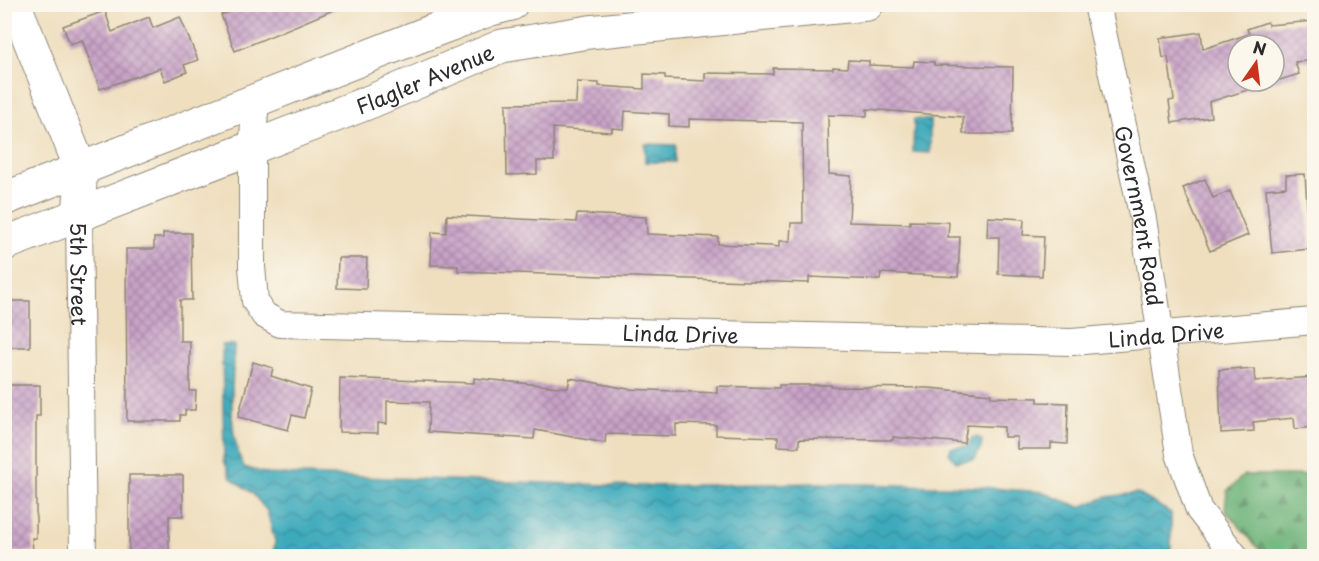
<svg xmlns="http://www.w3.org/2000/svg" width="1319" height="561" font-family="'Playpen Sans',sans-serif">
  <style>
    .forest { fill: url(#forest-firs); stroke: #4c6e52; stroke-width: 1.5 }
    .water { fill: url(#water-waves); stroke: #346a74; stroke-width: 1.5 }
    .building { fill: url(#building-cross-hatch); fill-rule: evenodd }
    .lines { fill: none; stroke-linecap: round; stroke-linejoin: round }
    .minor-casing { stroke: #8d8575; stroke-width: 28 }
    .tertiary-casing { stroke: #8d8575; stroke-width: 34 }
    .secondary-casing { stroke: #8d8575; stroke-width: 35 }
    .minor { stroke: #fff; stroke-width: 26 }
    .tertiary { stroke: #fff; stroke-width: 32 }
    .secondary { stroke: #fff; stroke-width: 33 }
    .labels { text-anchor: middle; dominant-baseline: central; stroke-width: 6; stroke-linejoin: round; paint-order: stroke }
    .street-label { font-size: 21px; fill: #2b2b2b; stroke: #fbf7ec }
  </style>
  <defs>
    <pattern id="forest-firs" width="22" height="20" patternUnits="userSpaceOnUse" patternTransform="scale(1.5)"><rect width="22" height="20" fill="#6cb278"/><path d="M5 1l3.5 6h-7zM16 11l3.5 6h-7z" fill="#599163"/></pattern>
    <pattern id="water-waves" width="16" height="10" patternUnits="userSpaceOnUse" patternTransform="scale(1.5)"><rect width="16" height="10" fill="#3daabc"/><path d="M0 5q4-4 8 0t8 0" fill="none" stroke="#338b99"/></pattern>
    <pattern id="building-cross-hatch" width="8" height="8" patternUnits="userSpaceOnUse" patternTransform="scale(1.5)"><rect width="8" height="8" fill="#c8a2c7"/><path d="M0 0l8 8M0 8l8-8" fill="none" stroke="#a384a2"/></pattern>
  </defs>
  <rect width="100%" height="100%" fill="#fbf7ec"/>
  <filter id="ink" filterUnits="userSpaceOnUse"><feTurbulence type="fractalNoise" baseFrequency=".0167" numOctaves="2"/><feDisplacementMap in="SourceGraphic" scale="12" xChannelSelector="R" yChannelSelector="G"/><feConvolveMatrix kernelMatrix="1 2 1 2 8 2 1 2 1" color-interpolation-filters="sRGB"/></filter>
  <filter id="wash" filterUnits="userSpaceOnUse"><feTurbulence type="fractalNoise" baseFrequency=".008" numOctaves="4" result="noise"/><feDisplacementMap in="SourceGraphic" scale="24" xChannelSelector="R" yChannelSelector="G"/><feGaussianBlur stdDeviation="1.35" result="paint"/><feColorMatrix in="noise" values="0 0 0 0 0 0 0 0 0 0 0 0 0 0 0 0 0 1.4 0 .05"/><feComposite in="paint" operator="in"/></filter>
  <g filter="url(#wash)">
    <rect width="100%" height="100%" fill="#efdfbf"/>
    <!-- forest -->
    <path class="forest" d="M1244,475h70v81h-49l-40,-46 2,-19z"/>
    <!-- water -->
    <g class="water">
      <path d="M914,119l16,1v33l-17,-1z"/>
      <path d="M645,144l31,1 -1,17h-30z"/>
      <path d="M222,345h12c-1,39 -8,87 10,122l24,7 371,12 181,-3 161,4 61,5 38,15 26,-10 31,-4 34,20v39l-3,4h-895l2,-15 -8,-30 -14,-17 -22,-16 -7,-18z"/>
      <path d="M977,437l5,3 -1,8 -6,11 -19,3 -7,-8 2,-6 17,-2 4,-8z"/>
    </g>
    <g id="blocks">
      <!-- building -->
      <g class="building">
        <path d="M249,4h94v2l-108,45 -14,-36z"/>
        <path d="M105,11l7,21 37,-15 4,11 27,-11 18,43 -14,5 3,7 -22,9 -5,-13 -60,21 -18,-49 -12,4 -7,-18z"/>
        <path d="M1314,21v39l-19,2 4,12 -90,28 2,15 -39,6 -3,-22 5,-1 -6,-43 -5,1 -3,-20 41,-6 2,17 46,-15 -2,-5 20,-7 1,3zM1238,45h36v36h-36z"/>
        <path d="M848,60l21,1v4l44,2 1,-6 20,1v3l79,2 -1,67h-49v-17l-96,-8v7l-39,-1 1,59 22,2 -2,46 61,2v-3l39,1 -1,15h12l-2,40 -77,-4 -1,7 -71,-3v6l-351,-12v-5l-27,-1 1,-33 14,1 1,-18 129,7 1,-8 69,3 1,17 71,3v7l53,2 8,1v-6h11l1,-18h12l-1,-101 -113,-3v8l-20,-1v-12l-44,-3 -1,18 -12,-1v4l-59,-4 1,33h-17v13l-30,1 -1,-71 70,-1 1,-21 22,1v3l45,3v-15l21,1v4l40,2v-8l68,1v-6l60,1v-2l14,1z"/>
        <path d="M1305,174l5,75 -38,4 -6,-64 20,-2v-12z"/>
        <path d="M1205,179l8,19 17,-7 18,44 -38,16 -27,-63z"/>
        <path d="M988,217l36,2 -1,16 21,1 -2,40 -44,-2 1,-37h-12z"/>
        <path d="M163,233h28l1,67h-12v41h10v50h6l-1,19h-10v5h-5v6h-53l-1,-172h28v-11h9z"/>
        <path d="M338,258h29l-1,31 -29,-1z"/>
        <rect x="4" y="301" width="26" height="46"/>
        <path d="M253,362l20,6 -2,8 40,13 -7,29 -12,-3 -4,15 -50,-13z"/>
        <path d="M1241,368v2l13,-1 1,12 59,-4v50l-19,2 -1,-11 -41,4 1,9 -33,2 -2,-63z"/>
        <path d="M340,378l134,5v-5l94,10 2,-10 58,11 89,4v-7l62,2v-3h52v2l98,1 62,6v3l47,1v4l30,1 -1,41 -16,-1v6h-34v-12h-13v-10l-37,-2 -3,18 -71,-6v3l-94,-1v8l-21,-1v-9l-62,-2v-10l-40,-1v12l-70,-2 -1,9 -70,-13 -1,9 -106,-7 1,-30 -42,-1v23l-9,-1v10l-39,-1z"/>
        <path d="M4,385h36v31h-4v122h-4l1,14h-29z"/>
        <path d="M129,475h54v41h-14v40h-40z"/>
      </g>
    </g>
  </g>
  <g filter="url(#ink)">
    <use href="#blocks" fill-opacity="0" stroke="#8d8575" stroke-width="1.5"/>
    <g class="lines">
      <defs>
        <g id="minor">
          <path id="s1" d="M1097,4l46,215 36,235 20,56 36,46"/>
          <path id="s2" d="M256,101l-4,47v119l3,34 9,14 16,9 792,18 242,-21"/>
          <path id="s3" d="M79,214l4,342"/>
        </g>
        <path id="tertiary" d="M15,4l66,166 -2,44"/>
        <g id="secondary">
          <path d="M4,199l426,-167 61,-23 20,-5"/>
          <path id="s4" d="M4,244l368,-143 130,-55 87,-14 278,-28"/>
        </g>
      </defs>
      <!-- minor casing -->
      <use href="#minor" class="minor-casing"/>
      <!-- tertiary casing -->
      <use href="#tertiary" class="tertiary-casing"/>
      <!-- secondary casing -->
      <use href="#secondary" class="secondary-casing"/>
      <!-- minor -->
      <use href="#minor" class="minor"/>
      <!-- tertiary -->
      <use href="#tertiary" class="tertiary"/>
      <!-- secondary -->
      <use href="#secondary" class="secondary"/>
    </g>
  </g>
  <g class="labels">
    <!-- street labels -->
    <g class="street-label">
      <text stroke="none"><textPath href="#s4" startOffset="452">Flagler Avenue</textPath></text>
      <text stroke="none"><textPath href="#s1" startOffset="216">Government Road</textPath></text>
      <text stroke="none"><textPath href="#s3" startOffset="60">5th Street</textPath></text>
      <text stroke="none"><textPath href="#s2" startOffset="636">Linda Drive</textPath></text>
      <text stroke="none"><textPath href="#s2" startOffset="1122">Linda Drive</textPath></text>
    </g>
  </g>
  <!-- margin -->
  <rect width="1319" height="561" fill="none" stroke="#fbf7ec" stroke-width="24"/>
  <!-- north arrow -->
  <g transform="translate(1256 63) rotate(14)"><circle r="28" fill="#fbf7ec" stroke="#a8a59f" stroke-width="1.5"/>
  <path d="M0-4.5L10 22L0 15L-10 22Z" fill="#c8321e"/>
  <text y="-9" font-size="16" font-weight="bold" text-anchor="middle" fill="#2b2b2b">N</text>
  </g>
</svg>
